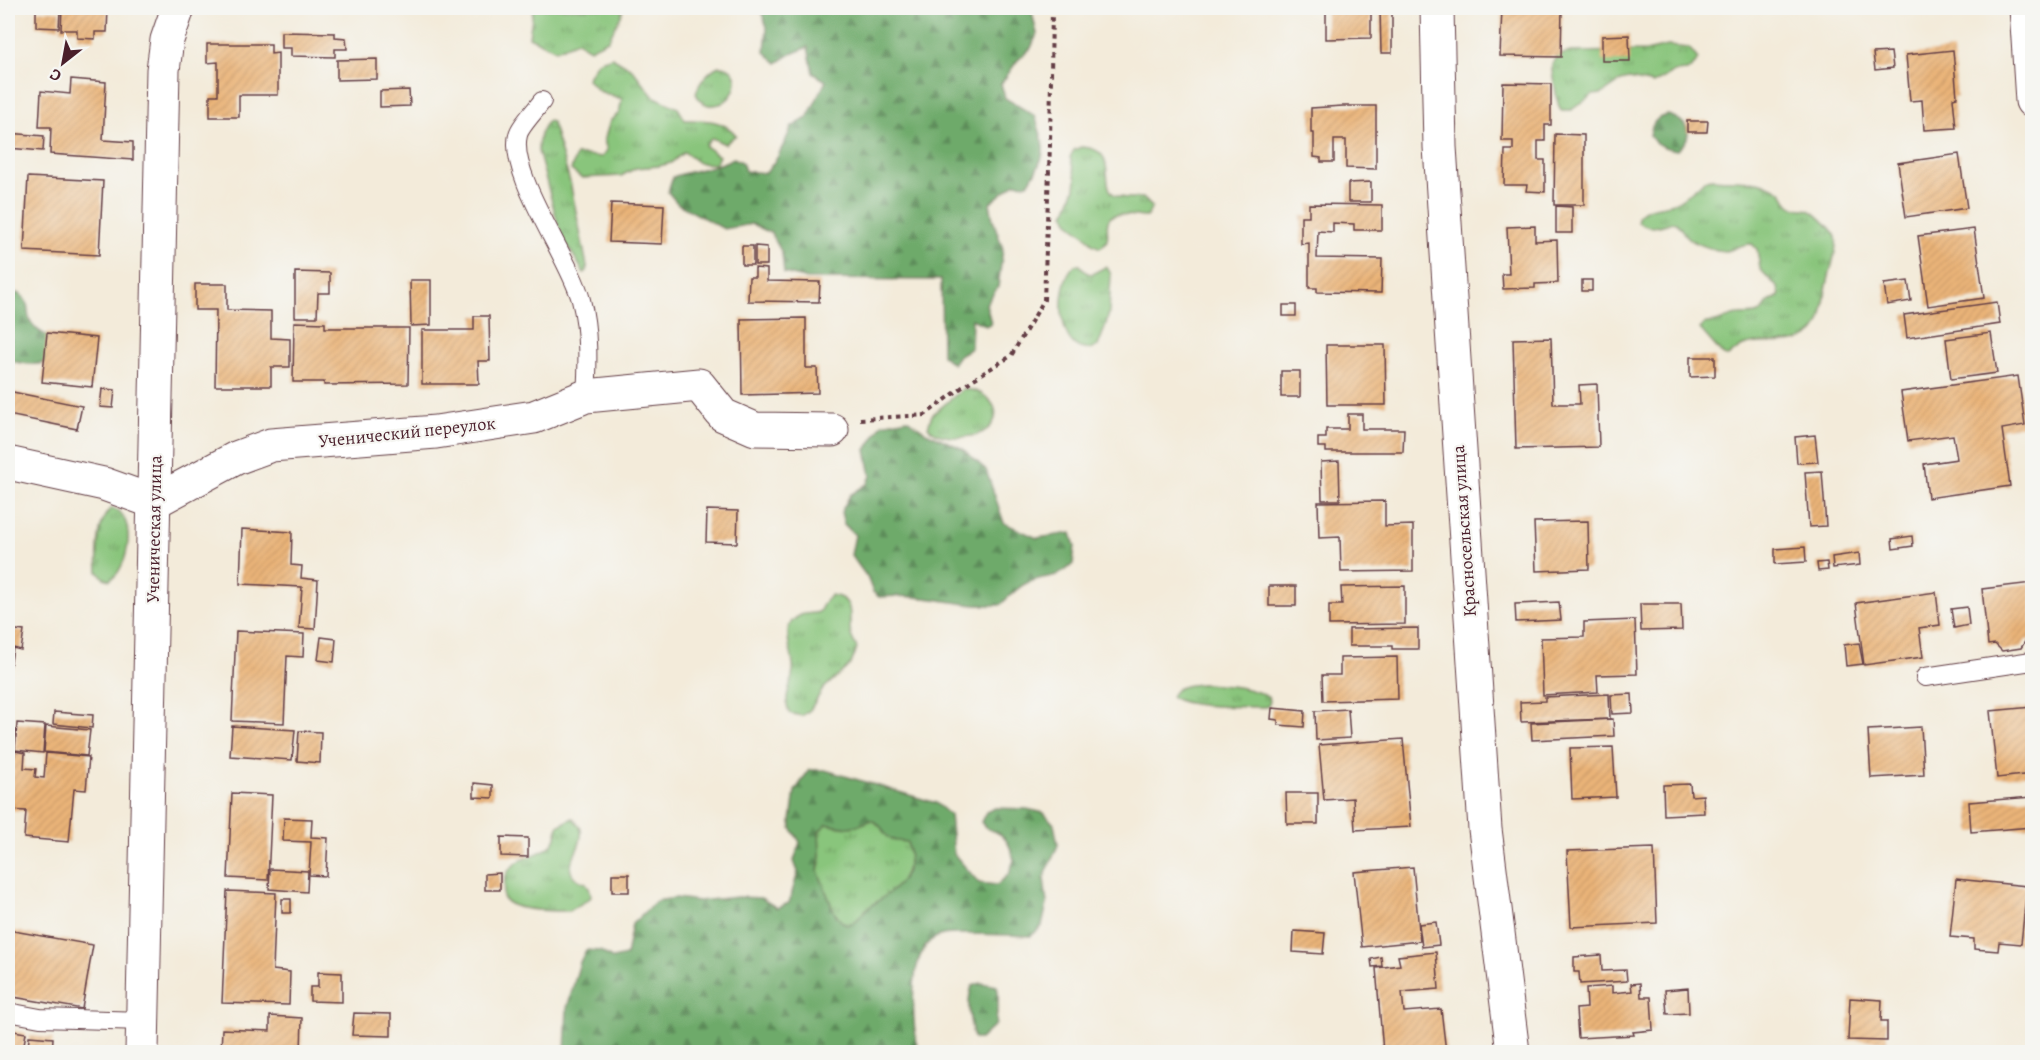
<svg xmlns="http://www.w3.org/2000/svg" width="2040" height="1060" font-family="Alegreya,serif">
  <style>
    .grass { fill: url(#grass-tufts); stroke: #6a7253; stroke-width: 1.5 }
    .forest { fill: url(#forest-firs); stroke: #5c644b; stroke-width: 1.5; fill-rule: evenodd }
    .building { fill: url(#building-hatch) }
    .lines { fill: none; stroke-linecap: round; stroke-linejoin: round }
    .service-casing { stroke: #633e45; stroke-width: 20 }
    .minor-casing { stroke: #633e45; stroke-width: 35 }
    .path { stroke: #633e45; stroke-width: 4; stroke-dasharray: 4.5 4.5; stroke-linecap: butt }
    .service { stroke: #fff; stroke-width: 18 }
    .minor { stroke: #fff; stroke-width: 33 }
    .labels { text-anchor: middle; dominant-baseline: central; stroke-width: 4.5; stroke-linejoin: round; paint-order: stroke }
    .street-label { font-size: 18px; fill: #4a1f2b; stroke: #f6f6f2 }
  </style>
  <defs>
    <pattern id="grass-tufts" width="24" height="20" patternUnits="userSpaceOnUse" patternTransform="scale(1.5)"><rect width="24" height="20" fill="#89c57b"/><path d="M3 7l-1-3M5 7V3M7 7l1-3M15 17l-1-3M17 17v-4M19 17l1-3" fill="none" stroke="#729f65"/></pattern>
    <pattern id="forest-firs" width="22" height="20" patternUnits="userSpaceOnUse" patternTransform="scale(1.5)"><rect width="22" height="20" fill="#6eaa6b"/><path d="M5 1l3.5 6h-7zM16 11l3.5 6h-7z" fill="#5c8a58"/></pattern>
    <pattern id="building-hatch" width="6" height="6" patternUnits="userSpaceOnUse" patternTransform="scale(1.5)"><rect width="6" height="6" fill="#eab478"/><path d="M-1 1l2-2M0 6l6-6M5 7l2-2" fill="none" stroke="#ca9a68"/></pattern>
  </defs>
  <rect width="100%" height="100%" fill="#f6f6f2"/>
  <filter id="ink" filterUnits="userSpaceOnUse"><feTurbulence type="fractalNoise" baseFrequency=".0167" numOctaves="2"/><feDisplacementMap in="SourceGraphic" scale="12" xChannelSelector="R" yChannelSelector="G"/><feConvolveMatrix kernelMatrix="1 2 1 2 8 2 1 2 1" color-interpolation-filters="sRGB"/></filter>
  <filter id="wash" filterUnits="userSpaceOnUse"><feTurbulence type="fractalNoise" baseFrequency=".008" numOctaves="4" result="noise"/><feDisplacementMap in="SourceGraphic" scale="24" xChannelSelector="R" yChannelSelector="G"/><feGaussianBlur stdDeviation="1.35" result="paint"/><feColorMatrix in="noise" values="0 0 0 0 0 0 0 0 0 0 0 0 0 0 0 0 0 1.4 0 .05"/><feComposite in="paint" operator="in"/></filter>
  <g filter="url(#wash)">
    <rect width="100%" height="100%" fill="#f3ebda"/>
    <!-- grass -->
    <g class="grass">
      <path d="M527,8h96l-2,8 -13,24 -18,9 -13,-8 -21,9 -27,-13 4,-26z"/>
      <path d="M1668,46l21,2 9,11 -3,5 -8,7 -13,1 -21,12 -24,-5 -8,2 -19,13 -9,1 -22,15h-10c-5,-8 -4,-14 -6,-23 -4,-20 -9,-30 16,-35l75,-1z"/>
      <path d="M612,57l20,12 21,27 25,12 7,12c19,0 38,-1 51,15l-11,9 -13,-6 -7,8 14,10 -4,8 -16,-1 -15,-11 -13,11 -12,3 -23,2 -15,8 -40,2 -10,-8 5,-15h10l16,2 5,-7 -3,-9 6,-20 9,-8 3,-14 -23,-8 -12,-12 10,-17z"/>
      <path d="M719,66c26,-1 20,37 -5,39 -9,1 -15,-4 -18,-12 3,-10 13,-23 23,-27z"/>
      <path d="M548,121l4,1 18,60 17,84v5l-3,2 -23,-38 -23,-84c0,-11 3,-23 10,-30z"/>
      <path d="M1081,147c40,1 17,39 34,48 8,5 19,2 28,3l9,9 -5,10c-10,1 -31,-7 -37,1 -8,9 5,20 -10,30l-8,-4c-7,-14 -23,-15 -27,-30l10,-26 1,-9 -6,-22 4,-7z"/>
      <path d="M1713,179c20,2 57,-1 70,15 3,3 3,8 7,11 6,6 14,2 21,6 6,3 23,20 25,26 3,7 -7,38 -9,48 -4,15 -2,37 -14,48 -21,18 -47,4 -70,13 -5,2 -11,8 -15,11l-6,-3 -22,-25c5,-9 8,-5 16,-7 8,-2 15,-7 23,-7 7,-1 13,1 20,-2 6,-2 5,-6 9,-10 4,-4 8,-4 12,-8l-2,-7 -18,-19 -3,-20 -5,-5c-15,0 -16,6 -27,7 -9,0 -33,-8 -39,-15 -5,-6 -6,-11 -12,-14 -14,3 -23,9 -36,0v-6c11,-12 22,-8 35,-13 6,-1 27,-18 31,-23z"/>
      <path d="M1075,265h5l7,8 5,1 13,-7 3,2 3,6 -2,37 -3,13 -8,21c-41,20 -45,-63 -23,-81z"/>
      <path d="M963,389c19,-1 45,20 26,39 -13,12 -49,13 -61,-1l4,-12z"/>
      <path d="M112,508c26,8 17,61 -2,72l-6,-2 -6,-6c-1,-16 -1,-55 14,-64z"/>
      <path d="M831,595c27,4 16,23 20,40 1,4 4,9 6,13l-6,16 -28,25 -13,21 -8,6 -13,-3c-6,-16 2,-26 4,-42 3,-16 -18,-45 8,-56 5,-2 12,-1 18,-3l6,-11z"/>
      <path d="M1202,684c19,1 51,2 67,14l1,3 -2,5 -4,1c-24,-1 -73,2 -93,-10 4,-12 20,-12 31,-13z"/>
      <path d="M573,818c2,3 7,7 8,12 4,21 -29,42 5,53l4,7 1,7c-7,7 -15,8 -22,14 -14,0 -63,1 -66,-15 0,-1 1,-9 1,-9 1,-9 2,-15 9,-21 17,-16 44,-9 45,-40z"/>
      <path d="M871,820l11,6 12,14 13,2 4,13 -6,18 -7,14 -33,23 -6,11 -12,4 -7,-5 -6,-8 -16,-41 2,-15 -1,-25 8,-7c17,5 28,4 44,-4z"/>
    </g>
    <!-- forest -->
    <g class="forest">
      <path d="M760,8h271l6,26 -6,14 -14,13 -16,23 4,14 30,18c11,34 13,36 -7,68l-13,-1 -25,20 3,17 10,29 -5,38 -12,17 5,19 -5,3 -14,-7 -1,29 -12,7 -6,9 -11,-9 -1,-75 -134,-1 -23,-6 -2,-20 -11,-20 -19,-9 -28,5 -46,-25 -10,-12 5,-15c20,-8 41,-8 61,-19l8,4 3,9 21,2 11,-15 15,-31 15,-9 19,-37 -13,-8 -5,-26 -17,7 -14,9 -12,-11 2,-25z"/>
      <path d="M1668,115c20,6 28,20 9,35 -10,-1 -23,-5 -27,-15 2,-12 6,-18 18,-20z"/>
      <path d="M15,293l5,1c12,12 5,13 10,26 3,9 14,14 22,19l-6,23c-13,5 -25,0 -38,-1v-60l2,-5z"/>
      <path d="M907,419l19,13 37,17 23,21 18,53 33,15 34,-5 4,13 -2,18c-16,15 -19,10 -38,16 -14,3 -25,16 -35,25 -11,0 -22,1 -33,-1 -30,-4 -57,-10 -88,-7l-6,-5 -6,-15 -16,-22 4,-20 -11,-11 -3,-12 9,-17 17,-11 4,-8 -5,-26 16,-26z"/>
      <path d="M809,770h16l111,33 14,12 4,39 25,29 18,2 12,-11 5,-14c-3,-10 -6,-22 -16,-27 -8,-4 -12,-3 -17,-11l5,-10 9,-4 32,1 17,4 10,11 4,21 -14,33 3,26 -5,22 -11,10c-23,-1 -46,-2 -70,-2 -6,0 -13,0 -18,1 -39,7 -30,89 -25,117h-353l2,-44 13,-46 6,-12 14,1 13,8 13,-3 6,-32 24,-23 20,-3 23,3 39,-4 23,1 16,10 12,-5 9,-31 -4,-11 6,-19 -9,-14v-7l4,-30zM871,820c15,8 8,9 17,17 4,5 14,4 19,5 11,33 -14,49 -39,66 -10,7 -6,12 -21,17l-7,-5 -6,-8 -16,-41 2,-15 -1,-25 8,-7c19,5 26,4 44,-4z"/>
      <path d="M981,983l16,3c4,11 -1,26 -1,38l-16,15h-6c-4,-17 -8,-36 -2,-53z"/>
    </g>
    <g id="blocks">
      <!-- building -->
      <g class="building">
        <path d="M62,8h46l-1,24h-12v7l-18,-1v-8h-16z"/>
        <path d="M1371,8v30l-45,1v-30z"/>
        <path d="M1380,8h12v45h-11z"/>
        <path d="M1502,8h60l-1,49 -61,-1z"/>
        <path d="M36,10l24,1 -1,17 -23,-1z"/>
        <path d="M281,32l54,1v4l11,1 1,11h-12v8l-44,-1v-8h-10z"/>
        <path d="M1629,35l1,26h-28v-25z"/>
        <path d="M207,44h64v10l7,-1v42h-39v22h-29v-22h8v-33l-11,1z"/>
        <path d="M1953,50l4,47 -4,1 3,30 -32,2 -2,-30 -12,1 -4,-46z"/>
        <path d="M1891,52l2,16 -18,2 -2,-17z"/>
        <path d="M377,59v20l-40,1v-20z"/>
        <path d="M71,79l35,3 -3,58 30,2v18l-83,-6 1,-27h-12l2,-36 29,3z"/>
        <path d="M1503,83l48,1v41h-6v16h-7v19h7v32l-19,-1 1,-6h-23l1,-35h8v-9h-11z"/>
        <path d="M409,90l1,16 -30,1v-16z"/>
        <path d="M1343,106h33v63l-30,-1v-28h-12v22h-13v-4l-7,-1v-24h-3v-25z"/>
        <path d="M1687,121h21l-1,11h-20z"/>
        <path d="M8,133l36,3 -1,15 -35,-3z"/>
        <path d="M1555,134l29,1v70h-30z"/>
        <path d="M1959,154l8,54 -61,9 -8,-54z"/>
        <path d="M28,177l75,4 -4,74 -75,-4z"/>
        <path d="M1371,182v20h-23v-19z"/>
        <path d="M611,203l53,2 -2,39 -53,-2z"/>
        <path d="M1309,204l73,1v25h-28v-6l-21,-1v9l-15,-1 -1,27 65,1 -1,34 -64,-1v-4h-8v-45l-8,1v-28h8z"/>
        <path d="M1556,206l16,1v26h-16z"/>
        <path d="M1535,226v15l22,-1 1,43 -23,1v4l-32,1 -1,-15h7l-2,-47z"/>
        <path d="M1974,229l10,69 -56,8 -10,-70z"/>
        <rect x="742" y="246" width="11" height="19"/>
        <path d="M755,246l12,1v18h-12z"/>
        <path d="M755,268l12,1v12l53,1 -1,20 -71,-1 1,-24h6z"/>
        <path d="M295,272l35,1v20h-12l-1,24h-22z"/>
        <path d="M410,280h21v45l-20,1z"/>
        <rect x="1582" y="280" width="10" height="11"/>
        <path d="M1908,281l3,20 -24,4 -3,-21z"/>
        <path d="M195,284h32v26l44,1v27l19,1v28h-19v19h-56l1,-76h-21z"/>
        <path d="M1997,302l3,22 -93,14 -3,-23z"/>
        <rect x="1283" y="305" width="13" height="11"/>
        <path d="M474,316h15l1,45h-12l1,23h-57v-54h52z"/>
        <path d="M806,318v50h11l1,25 -76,2 -1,-76z"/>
        <path d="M294,322l31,1v5h84l-1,56 -84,1v-3h-31z"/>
        <path d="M47,333l50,5 -5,49 -50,-5z"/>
        <path d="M1991,333l6,40 -46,6 -5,-40z"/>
        <path d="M1551,338l2,66h27l-1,-19 18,-1 2,63 -83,2 -3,-110z"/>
        <path d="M1326,345h59l1,60h-59z"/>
        <path d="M1690,357h25v19l-25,1z"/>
        <rect x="1281" y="371" width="19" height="26"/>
        <path d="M2018,376l7,49 -23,4 8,57 -82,12 -4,-34 33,-5 -4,-24 -45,6 -7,-49z"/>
        <path d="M102,389l13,1 -2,18 -13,-1z"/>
        <path d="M8,391l74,15 -5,23 -69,-14z"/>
        <path d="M1348,414h14v15h42l-1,23h-77v-5h-8v-9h8v-9h22z"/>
        <path d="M1815,435l3,27 -21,1 -2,-26z"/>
        <path d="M1339,461l1,39h-18l-1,-38z"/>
        <path d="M1822,471l4,55 -17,1 -4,-55z"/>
        <path d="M1385,501v25l28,-1v46l-72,1 -1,-35 -21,1 -1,-36z"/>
        <path d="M707,510l31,1 -1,32 -31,-1z"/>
        <path d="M1588,521l1,48 -53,2 -2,-49z"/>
        <path d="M242,529l50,3 -1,33 11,1 -1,12 17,2 -3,49 -16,-1 3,-41 -62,-3z"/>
        <path d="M1912,536l1,10 -20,3 -1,-10z"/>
        <path d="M1805,547l1,15 -31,2v-15z"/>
        <path d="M1859,553l1,12 -27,3 -1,-11z"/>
        <path d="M1827,562l1,8 -10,1 -1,-8z"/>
        <path d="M2032,583v57h-6l-5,8 -19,3 -7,-7 -7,1 -6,-56z"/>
        <rect x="1269" y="586" width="27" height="20"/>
        <path d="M1405,586v38l-76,1v-20h13l-1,-18z"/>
        <path d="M1936,592l4,33 -21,3 4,29 -59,8 -8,-62z"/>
        <path d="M1559,602l2,18 -45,2 -1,-18z"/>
        <path d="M1640,604h41l1,26 -41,1z"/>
        <path d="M1967,607l2,18 -15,3 -3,-19z"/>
        <path d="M1635,620l2,54 -40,1 1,17 -55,3 -2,-57 43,-1v-15z"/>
        <path d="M1418,628v21h-26v-3h-43v-17z"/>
        <path d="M8,629l16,2 -3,19 -8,-2 -4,28z"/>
        <path d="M236,631l68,3 -1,23 -16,-1 -3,67 -52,-2z"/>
        <path d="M321,637l15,2 -2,23 -16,-2z"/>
        <path d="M1859,643l4,21 -17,2 -2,-21z"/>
        <path d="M1397,657l1,42 -75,2 -1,-26h18v-17z"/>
        <path d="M1609,694l1,25 -89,3 -1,-20 25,-1v-4z"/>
        <path d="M1632,694l1,19 -21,1 -1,-19z"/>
        <path d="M2032,707v67l-35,4 -7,-67z"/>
        <path d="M1272,708l33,3 -1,16 -26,-2v-5l-7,-1z"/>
        <path d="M1348,709l2,29 -34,2 -1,-29z"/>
        <path d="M54,712l39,3 -1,13 -39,-4z"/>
        <path d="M1613,719l1,17 -82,4 -1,-17z"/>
        <path d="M17,723l28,2 -2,28 -28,-3z"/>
        <path d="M46,726l44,4 -3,26 -43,-4z"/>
        <path d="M232,726l63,4 -3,30 -62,-4z"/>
        <path d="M1921,727l3,48 -53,3 -3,-48z"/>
        <path d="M299,731l22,1 -1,31 -23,-2z"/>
        <path d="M1403,739l8,88 -56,3 -2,-32 -29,2 -5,-55z"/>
        <path d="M1613,747l3,50 -44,2 -2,-51z"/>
        <path d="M15,751l10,2 -1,15 12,1 -1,8 9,1 2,-25 43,4 -3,33 -12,-1 -5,53 -45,-4 2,-27 -17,-1z"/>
        <path d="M474,783l19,2v13l-19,-1z"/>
        <path d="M1690,784l1,12 12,-1 1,18 -40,2 -1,-30z"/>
        <path d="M232,793l40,2 -4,85 -40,-2z"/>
        <path d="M1286,793h32v31h-31z"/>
        <path d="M2032,797v30l-61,5 -2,-30z"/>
        <path d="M284,818l28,1 -1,18 17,1 -2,38 -17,-1 2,-33 -28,-1z"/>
        <path d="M501,837l27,1v19l-27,-1z"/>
        <path d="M1654,848l3,75 -86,4 -4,-76z"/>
        <path d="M1413,867l7,74 -58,6 -8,-75z"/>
        <path d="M270,869l38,2 -1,21 -38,-3z"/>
        <path d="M500,873v17h-15v-16z"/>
        <rect x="612" y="874" width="17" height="18"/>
        <path d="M1956,879l71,7 -6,58 -22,-2 -1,9 -24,-2v-10l-24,-2z"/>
        <path d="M227,891l49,2 -3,77 17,2 -1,33 -67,-2z"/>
        <rect x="282" y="899" width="9" height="14"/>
        <path d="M1436,922l3,23 -17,2 -3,-23z"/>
        <path d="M8,930l85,15 -11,64 -74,-13z"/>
        <path d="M1294,931l31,2 -2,21 -30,-2z"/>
        <path d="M1436,952l3,37 -37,3 2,20 37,-3 5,43h-63l-7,-84 24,-3 -2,-9z"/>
        <path d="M1601,955l1,16 24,-1 1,11 -47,3 -1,-12h-5v-15z"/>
        <path d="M1381,957l1,9 -10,1 -1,-8z"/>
        <path d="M318,972l24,1v29l-32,-1v-14h8z"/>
        <path d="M1640,983l1,14h10l2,33 -20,2 1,3 -56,3 -2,-29 11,-1 -1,-20 26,-2v7l20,-2 -1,-7z"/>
        <path d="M1688,988l1,25 -22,1 -2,-24z"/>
        <path d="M1850,998l32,2 -1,21h6v20l-39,-1z"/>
        <path d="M354,1013l37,1v22l-39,-1z"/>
        <path d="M270,1016l32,2 -1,34h-80l1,-23 48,2z"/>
        <path d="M8,1030l18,3 -3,17 -15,-2z"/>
        <path d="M29,1036l24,2 -1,14h-24z"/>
      </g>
    </g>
  </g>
  <g filter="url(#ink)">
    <use href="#blocks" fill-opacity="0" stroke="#633e45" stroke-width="1.5"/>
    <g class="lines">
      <defs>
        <g id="service">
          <path d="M542,101c-6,9 -22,25 -24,34 -10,40 52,123 63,165 8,31 7,64 5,96"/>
          <path d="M1925,677l107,-16"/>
          <path d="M8,1012l32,6 103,3"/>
        </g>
        <g id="minor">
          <path d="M1437,8l3,139 45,682 28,223"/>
          <path d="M2026,8l6,93"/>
          <path d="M8,463l96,21 50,18 82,-44 35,-13 165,-13 98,-15 52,-21 113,-11 24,30 32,14 77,1"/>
          <path d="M142,1052l21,-982 4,-30 11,-32"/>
        </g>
      </defs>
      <!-- service casing -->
      <use href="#service" class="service-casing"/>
      <!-- minor casing -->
      <use href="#minor" class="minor-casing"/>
      <!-- path -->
      <path class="path" d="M860,419l65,-4 47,-35 39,-24 33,-56 6,-155 2,-137"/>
      <!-- service -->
      <use href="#service" class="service"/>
      <!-- minor -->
      <use href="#minor" class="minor"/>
    </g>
  </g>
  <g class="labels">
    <!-- street labels -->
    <g class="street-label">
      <text transform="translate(407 432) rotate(-6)">Ученический переулок</text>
      <text transform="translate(154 529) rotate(-89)">Ученическая улица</text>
      <text transform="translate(1464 531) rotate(-94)">Красносельская улица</text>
    </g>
  </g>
  <!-- margin -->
  <rect width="2040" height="1060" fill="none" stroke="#f6f6f2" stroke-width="30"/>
  <!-- north arrow -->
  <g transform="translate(63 63) rotate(211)" stroke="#f6f6f2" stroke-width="4.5" paint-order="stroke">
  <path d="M0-4.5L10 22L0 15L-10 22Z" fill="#4a1f2b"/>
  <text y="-9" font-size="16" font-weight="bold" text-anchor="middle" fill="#4a1f2b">С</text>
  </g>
</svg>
